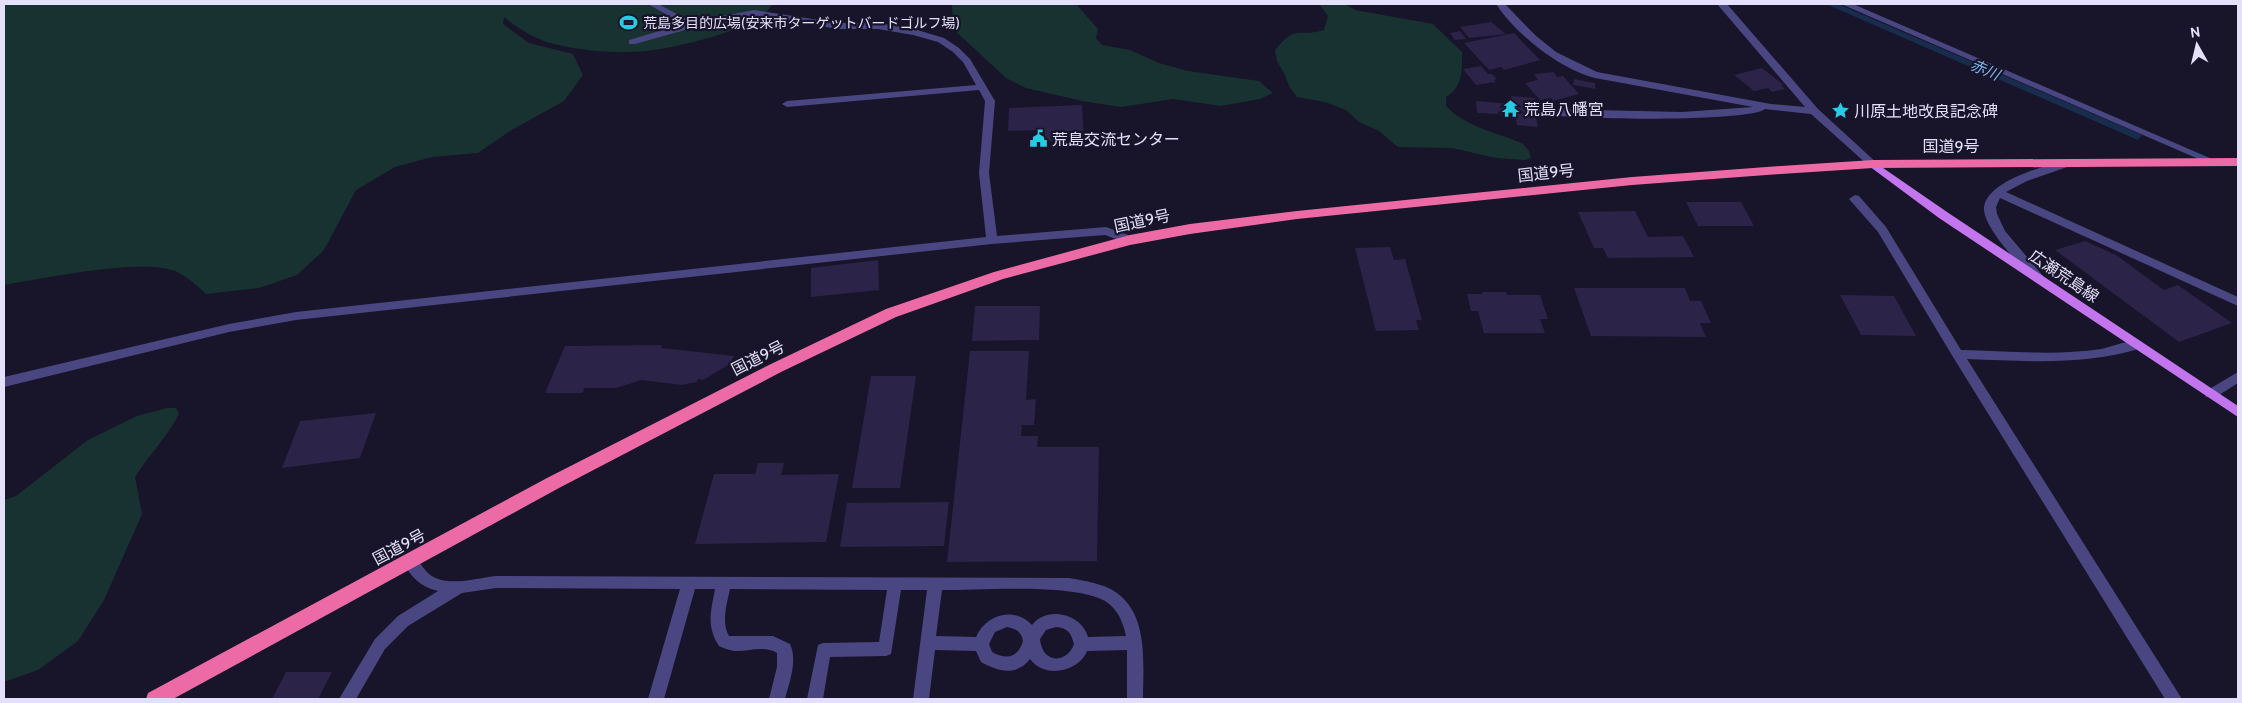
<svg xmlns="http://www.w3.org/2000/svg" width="2242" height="703" font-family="Cabin,'Noto Sans JP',sans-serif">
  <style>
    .green { fill: #183232 }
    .water { fill: #182c4e }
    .building { fill: #2b2348 }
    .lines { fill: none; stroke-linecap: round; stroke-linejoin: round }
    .minor { fill: #494682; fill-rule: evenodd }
    .major { fill: #c375ed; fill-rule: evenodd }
    .highway { fill: #ec6ba6; fill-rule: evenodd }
    .labels { text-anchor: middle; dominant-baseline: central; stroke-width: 4.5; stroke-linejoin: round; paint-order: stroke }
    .far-poi-label { font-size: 14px; fill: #e4e0fb; stroke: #181429; text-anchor: start }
    .far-water-label { font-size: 15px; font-style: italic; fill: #7bb7ee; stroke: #181429 }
    .poi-label { font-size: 16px; fill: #e4e0fb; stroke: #181429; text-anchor: start }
    .street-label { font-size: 16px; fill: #e4e0fb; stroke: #181429 }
  </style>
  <rect width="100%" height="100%" fill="#181429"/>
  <!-- green -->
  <g class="green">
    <path d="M4,4h769c-4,4 -8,11 -13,14 -25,15 -85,30 -114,33 -29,3 -64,0 -92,-7 -19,-5 -35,-15 -50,-27l-1,7 26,19 44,11 10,21 -19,26 -54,30 -32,22 -46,4 -37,10 -39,23 -32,60 -27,25 -38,13 -53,6c-8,-7 -17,-16 -27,-21 -31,-17 -137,6 -175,12z"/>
    <path d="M952,4h124l22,25 -2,9 6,7 28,5 29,13 29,8 71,10 14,12 -13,6 -39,7 -48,-7 -52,8 -39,-6 -56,-13 -20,-10 -53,-49z"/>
    <path d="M1319,4h26l10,6 78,14 29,28c0,19 1,35 -16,45v9c18,20 51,27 76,37l7,8 2,7 -6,2 -29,-2 -44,-10 -54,-1 -19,-16 -20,-9 -13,-12 -21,-8 -28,-5 -8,-11 -4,-11 -8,-14 -2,-11c22,-27 22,-12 49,-20l4,-14z"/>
    <path d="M167,408h9l3,6c-12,23 -30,41 -44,63l7,37 -38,86 -26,41 -40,29 -34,12v-182l12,-4 72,-56 49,-24z"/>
  </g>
  <!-- water -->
  <path class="water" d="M1826,4h12l304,131 -4,5z"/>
  <!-- building -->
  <g class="building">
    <path d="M1491,22l15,12 -37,4 -9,-11z"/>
    <path d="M1460,31l6,8 -11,1 -5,-7z"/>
    <path d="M1514,33l26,27 -36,10 -3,-3 -12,3 -25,-27z"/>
    <path d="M1481,66l7,8h4l5,5 -3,1 2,2 -20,3 -13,-16z"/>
    <path d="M1762,68l22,17h-3l4,4 -13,3 -4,-4 -14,3 -20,-16z"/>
    <path d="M1554,72l3,5 6,-1 16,18 -26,7 -2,-3 -11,2 -15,-17 13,-3 -4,-6z"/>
    <path d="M1574,79l21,4v6l-22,-4z"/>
    <path d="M1511,96l24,2 1,8h7l3,12 -10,-1 2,10 -21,-2 -2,-10 -38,-2 -1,-12 36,3z"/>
    <path d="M1082,105l2,34 -39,2v-11l-37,1 1,-23z"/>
    <path d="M1686,202h55l13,24h-56z"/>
    <path d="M1635,211l13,26 35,-1 11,21 -86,1 -5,-10h-9l-16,-36z"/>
    <path d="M2085,241l31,14 48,35 14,-5 54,38 -53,19 -124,-92z"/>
    <path d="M1390,247l4,13 11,-1 17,61h-6l3,10 -43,1 -21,-83z"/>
    <path d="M878,260l1,30 -68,7v-29z"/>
    <path d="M1574,288h111l5,13h11l10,22h-11l6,14 -115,-1z"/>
    <path d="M1482,292h24l1,3h33l8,24h-8l5,14h-61l-6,-22h-7l-4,-17h16z"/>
    <path d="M1840,295l54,1 22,40 -55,-1z"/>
    <path d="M975,306h65l-1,34 -67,1z"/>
    <path d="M662,345l-1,3 73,8 -4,8 -27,16 -5,-1 -1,3 -16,3 -39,-5 -26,8h-32l-1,5h-38l20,-47z"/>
    <path d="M970,351h59l-3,49 10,-1 -2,26h-12l-1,11h17l-1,11h62l-2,114 -150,1z"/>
    <path d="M871,376h45l-16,112h-48z"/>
    <path d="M376,413l-16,45 -78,10 18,-47z"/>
    <path d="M758,463h26l-3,12 58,-1 -13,68 -131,2 19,-70h41z"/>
    <path d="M949,502l-5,44 -104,1 7,-44z"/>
    <path d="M286,672h46l-14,27h-46z"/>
  </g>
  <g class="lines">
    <!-- minor -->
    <g class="minor">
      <path d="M648,4h10l34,18 62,-12 85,13h39l36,6 30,9 15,10 11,11 25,42 -6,72 8,63 109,-9 28,10 2,3 -6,4 -25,-9 -113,9 -696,76 -67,12 -225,55v-10l225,-53 67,-12 690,-75 -7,-64 6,-72 -6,-11 -192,17 -5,-3 5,-3 189,-16 -13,-23 -10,-10 -15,-10 -25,-7 -35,-6h-39l-85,-13 -62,12 -57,16h-6v-4l54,-16z"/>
      <path d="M1496,4h9l30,31 21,17 41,20 174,32 34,3 -88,-103h10l91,105 60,55 -5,3 -4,-1 -58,-52 -46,-5c-14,13 -195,11 -221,5l-1,-2 5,-3 134,3 71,-5 -158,-29c-36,-9 -79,-44 -99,-74z"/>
      <path d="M1841,4h12l366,158 -5,3 -4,-1z"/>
      <path d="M2069,160l5,3 -1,2 -46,16 -21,11 232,105v9l-238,-108 -4,9 1,7 8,17 39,46 -6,4 -4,-1c-13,-14 -52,-53 -50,-73 4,-27 63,-42 85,-47z"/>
      <path d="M1855,195l4,1 27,31 75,123c46,1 94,6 140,-1 11,-2 30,-11 41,-7l2,3 -2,3c-58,18 -116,13 -175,11l215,340h-17l-212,-342 -75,-125 -29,-33z"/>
      <path d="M2238,372v11l-22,14h-10l-1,-3 1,-3z"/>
      <path d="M410,555c9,3 12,13 19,19 17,14 48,4 67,2l573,2c16,3 34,5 48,15 32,23 26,72 26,106h-16v-49l-40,1c-8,21 -43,28 -57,8 -14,18 -33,12 -49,3l-5,-11 -41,-1 -6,49h-16l14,-109h-26l-10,64 -5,2 -56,1 -7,42h-16l11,-54 5,-2 56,-1 8,-52 -157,-1c-3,14 -9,34 -1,47h44l17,8c8,17 -1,39 -5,55h-16l8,-32v-14c-14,-8 -28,-1 -43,-2 -5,-1 -11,-3 -15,-5 -13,-20 -8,-35 -4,-57h-20l-31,110h-16l32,-110 -184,-1 -34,5 -54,33 -23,23 -29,50h-17l36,-60 23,-23 40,-25c-17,-4 -28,-14 -35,-30l2,-4zM942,590c39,0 132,-7 163,11 13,8 18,21 21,35l-38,1c-6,-23 -41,-32 -56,-12 -18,-19 -46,-11 -56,12l-40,-1zM1007,627c9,2 14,4 16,14 -5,17 -17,19 -31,11l-3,-8 6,-12zM1056,627c12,1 15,6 18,17 -7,20 -32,20 -34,-5l6,-9z"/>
    </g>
    <!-- major -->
    <path class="major" d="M1873,161l74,51 291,194v11l-299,-199 -70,-52 -1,-2z"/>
    <!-- highway -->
    <path class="highway" d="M2238,158v8l-365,2 -92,6 -149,11 -335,34 -107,15 -60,11 -127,34 -107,38 -115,55 -222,116 -386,211h-27l2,-6 399,-215 224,-114 115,-55 108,-37 136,-37 60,-11 107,-13 335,-34 149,-11 92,-6z"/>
  </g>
  <!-- icons -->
  <defs>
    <symbol id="stadium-bare" viewBox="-9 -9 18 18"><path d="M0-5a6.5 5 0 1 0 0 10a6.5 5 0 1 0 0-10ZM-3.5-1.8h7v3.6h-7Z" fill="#25cce3" stroke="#181429" stroke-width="2.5" paint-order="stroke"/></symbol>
    <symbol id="temple-bare" viewBox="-9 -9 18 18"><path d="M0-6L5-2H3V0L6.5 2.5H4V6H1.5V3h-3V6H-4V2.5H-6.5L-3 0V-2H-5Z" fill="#25cce3" stroke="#181429" stroke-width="2.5" paint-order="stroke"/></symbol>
    <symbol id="sight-bare" viewBox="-9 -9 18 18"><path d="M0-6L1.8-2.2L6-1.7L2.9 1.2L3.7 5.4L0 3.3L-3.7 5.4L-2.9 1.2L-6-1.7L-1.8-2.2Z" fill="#25cce3" stroke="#181429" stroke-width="2.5" paint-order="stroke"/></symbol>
    <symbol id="civic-bare" viewBox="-9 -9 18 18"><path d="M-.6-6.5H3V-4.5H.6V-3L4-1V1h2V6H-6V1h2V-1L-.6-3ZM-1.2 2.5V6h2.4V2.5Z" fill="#25cce3" stroke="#181429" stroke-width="2.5" paint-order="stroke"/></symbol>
  </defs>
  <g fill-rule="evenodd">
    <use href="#stadium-bare" x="616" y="10" width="25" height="25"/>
    <use href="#temple-bare" x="1498" y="96" width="25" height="25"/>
    <use href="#sight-bare" x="1828" y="98" width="25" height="25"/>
    <use href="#civic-bare" x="1026" y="126" width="25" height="25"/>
  </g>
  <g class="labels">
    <!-- far-poi labels -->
    <g class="far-poi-label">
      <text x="643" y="23">荒島多目的広場(安来市ターゲットバードゴルフ場)</text>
    </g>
    <!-- far-water labels -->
    <g class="far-water-label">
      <text transform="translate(1985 70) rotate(23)">赤川</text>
    </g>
    <!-- poi labels -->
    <g class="poi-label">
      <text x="1524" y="109">荒島八幡宮</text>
      <text x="1854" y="111">川原土地改良記念碑</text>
      <text x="1052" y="139">荒島交流センター</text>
    </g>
    <!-- street labels -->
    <g class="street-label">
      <text x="1951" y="146">国道9号</text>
      <text transform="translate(1546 173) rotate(-6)">国道9号</text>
      <text transform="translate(1142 221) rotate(-12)">国道9号</text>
      <text transform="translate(2064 276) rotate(34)">広瀬荒島線</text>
      <text transform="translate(758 358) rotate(-27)">国道9号</text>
      <text transform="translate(399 547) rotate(-28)">国道9号</text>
    </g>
  </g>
  <!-- border -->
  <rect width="2242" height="703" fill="none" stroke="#e4e0fb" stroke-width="10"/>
  <!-- north arrow -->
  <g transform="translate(2197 45) rotate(352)" stroke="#181429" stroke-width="4" paint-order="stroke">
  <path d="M0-4L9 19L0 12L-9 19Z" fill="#e4e0fb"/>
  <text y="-8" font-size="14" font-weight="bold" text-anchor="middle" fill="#e4e0fb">N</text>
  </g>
</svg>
